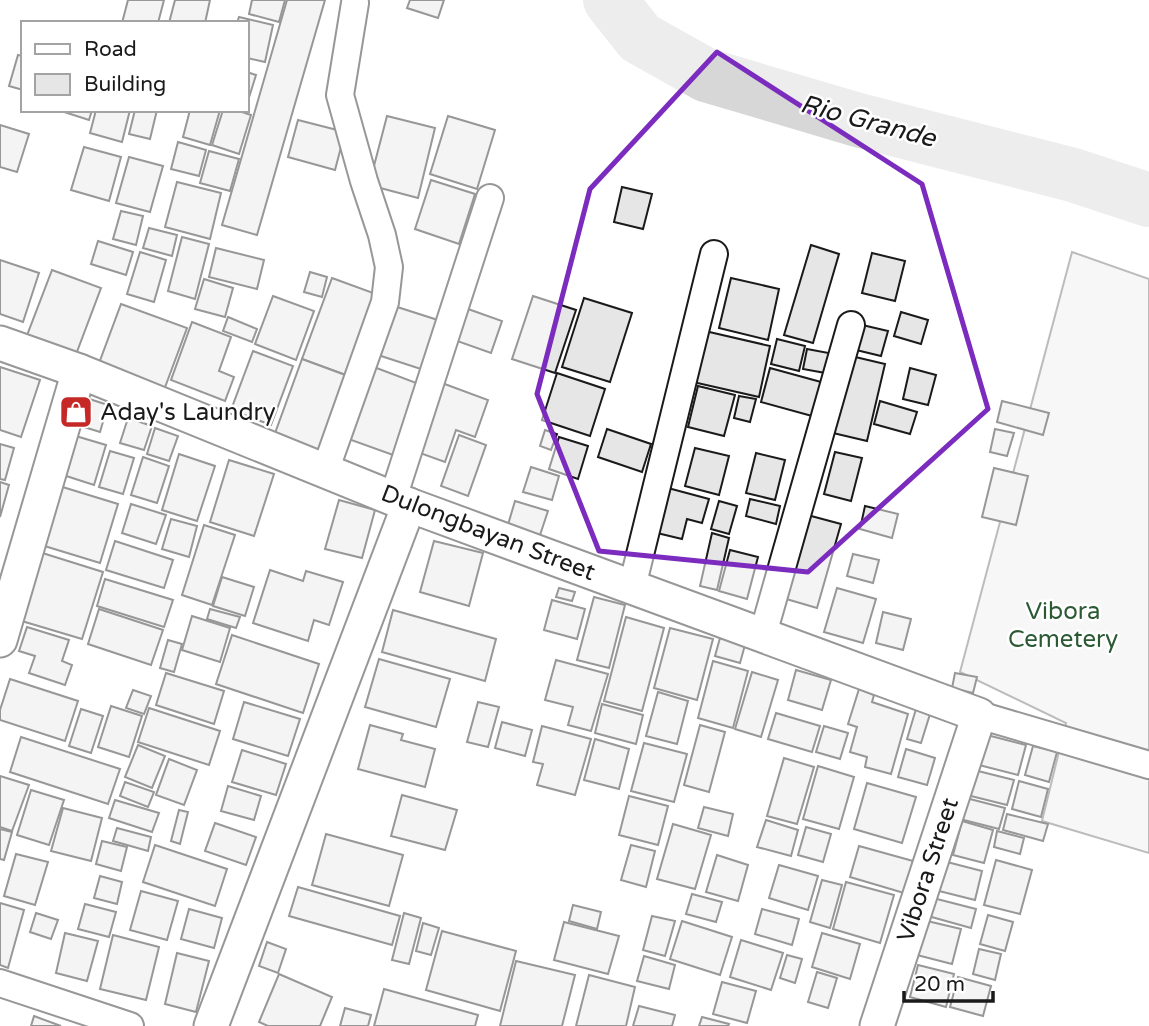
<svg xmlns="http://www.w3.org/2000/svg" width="1149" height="1026" font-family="'Varela Round',sans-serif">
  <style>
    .built { fill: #ededed; stroke: #6a6a6a; stroke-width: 2 }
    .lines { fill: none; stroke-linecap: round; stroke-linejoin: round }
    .river { stroke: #d7d7d7; stroke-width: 54 }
    .building { fill: #e6e6e6; stroke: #1a1a1a; stroke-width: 2 }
    .minor-casing { stroke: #1a1a1a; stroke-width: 30 }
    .tertiary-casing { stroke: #1a1a1a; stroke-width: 37 }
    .minor { stroke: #fff; stroke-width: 26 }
    .tertiary { stroke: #fff; stroke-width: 33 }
    .marked { fill: none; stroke: #7b2cbf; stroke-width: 5; stroke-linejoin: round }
    .labels { text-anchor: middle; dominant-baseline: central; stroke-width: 5; stroke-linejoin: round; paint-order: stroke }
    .poi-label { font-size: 24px; fill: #1a1a1a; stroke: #fff; text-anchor: start }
    .street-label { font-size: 24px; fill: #1a1a1a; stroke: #fff }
    .park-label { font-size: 24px; fill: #2b5a34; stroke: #fff }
    .water-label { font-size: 26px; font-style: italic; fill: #1a1a1a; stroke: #fff }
  </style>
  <rect width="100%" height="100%" fill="#fff"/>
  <!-- built -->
  <path class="built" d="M1072,252l77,27v574l-107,-32 24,-98 -106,-51z"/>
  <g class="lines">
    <!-- river -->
    <path class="river" d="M610,0l30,38 66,37 152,45 215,55 76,25"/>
  </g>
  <!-- building -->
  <g class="building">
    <path d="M128,0h36l-6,23h-36z"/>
    <path d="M175,0h35l-5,23h-36z"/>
    <path d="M252,0h33l-6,22 -30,-8z"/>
    <path d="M287,0h38l-68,235 -35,-10z"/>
    <path d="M410,0h34l-6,18 -31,-10z"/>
    <path d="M239,17l34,8 -8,37 -18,-4v-35h-10z"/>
    <path d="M18,55l5,1v34l-14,-4z"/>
    <path d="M247,72l9,3 -9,29z"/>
    <path d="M58,110h34l-3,10z"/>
    <path d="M96,110h34l-8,32 -32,-9z"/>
    <path d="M135,110h22l-7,29 -21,-5z"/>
    <path d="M190,110h30l-10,35 -27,-8z"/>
    <path d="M223,110h13l15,5 -12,39 -27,-9z"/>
    <path d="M387,116l48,12 -17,70 -49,-13z"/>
    <path d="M448,116l47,14 -18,59 -47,-15z"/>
    <path d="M298,120l47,12 -10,38 -47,-13z"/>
    <path d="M0,125l29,9 -12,38 -17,-5z"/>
    <path d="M178,142l28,8 -7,26 -28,-7z"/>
    <path d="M84,147l37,10 -12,44 -38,-11z"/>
    <path d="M209,151l30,8 -9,32 -30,-8z"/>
    <path d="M129,157l34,9 -13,46 -34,-9z"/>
    <path d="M431,180l44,14 -16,50 -44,-15z"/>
    <path d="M177,182l44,11 -11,46 -45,-12z"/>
    <path d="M622,187l30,7 -9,35 -29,-7z"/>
    <path d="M121,211l22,5 -7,29 -23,-6z"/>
    <path d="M149,228l28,7 -5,21 -29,-8z"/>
    <path d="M182,237l27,7 -14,55 -27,-8z"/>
    <path d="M98,241l35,11 -7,23 -35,-11z"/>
    <path d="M811,245l28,9 -26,89 -29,-8z"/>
    <path d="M216,248l48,12 -7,29 -48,-12z"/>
    <path d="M140,252l26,8 -12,42 -27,-8z"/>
    <path d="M872,253l33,8 -10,40 -33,-8z"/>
    <path d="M0,260l39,13 -16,49 -23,-8z"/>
    <path d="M52,270l49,18 -26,69 -49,-19z"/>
    <path d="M310,272l17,5 -5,20 -18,-5z"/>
    <path d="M332,278l44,16 -30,81 -44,-16z"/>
    <path d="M731,278l48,11 -11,51 -49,-12z"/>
    <path d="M204,279l29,9 -8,29 -30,-8z"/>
    <path d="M273,296l41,15 -18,49 -41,-16z"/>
    <path d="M533,296l43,14 -21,63 -43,-14z"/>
    <path d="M584,298l48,15 -22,69 -48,-15z"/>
    <path d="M121,304l66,24 -23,62 -66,-24z"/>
    <path d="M391,305l53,17 -17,49 -52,-17z"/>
    <path d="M468,309l34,12 -11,32 -34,-12z"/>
    <path d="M901,312l27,8 -7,24 -27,-8z"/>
    <path d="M228,317l29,12 -5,13 -29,-11z"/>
    <path d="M192,322l39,15 -12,34 15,6 -9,24 -54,-21z"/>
    <path d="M858,324l30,7 -7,25 -29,-7z"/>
    <path d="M705,331l65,15 -11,51 -66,-15z"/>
    <path d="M777,339l28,7 -6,25 -28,-7z"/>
    <path d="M807,349l27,5 -3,20 -28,-5z"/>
    <path d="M253,351l40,15 -22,59 -40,-15z"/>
    <path d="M851,356l34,8 -18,77 -34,-8z"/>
    <path d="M302,359l46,17 -28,77 -46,-17z"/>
    <path d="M366,364l53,20 -26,71 -53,-19z"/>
    <path d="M0,367l40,13 -19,57 -21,-7z"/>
    <path d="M770,368l51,14 -9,34 -51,-14z"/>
    <path d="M910,368l26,7 -8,30 -25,-6z"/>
    <path d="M557,373l48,16 -15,47 -48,-16z"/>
    <path d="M442,383l46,17 -13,37 -19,-7 -11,32 -28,-10z"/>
    <path d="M698,386l37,9 -11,41 -36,-9z"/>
    <path d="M80,396l28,9 -8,27 -29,-9z"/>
    <path d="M739,396l17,3 -6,23 -16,-4z"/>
    <path d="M880,401l37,11 -7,22 -36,-10z"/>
    <path d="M1002,401l47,12 -6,22 -46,-13z"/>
    <path d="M128,418l24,8 -8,24 -24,-7z"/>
    <path d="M155,428l23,8 -9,25 -22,-7z"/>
    <path d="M607,429l44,15 -9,28 -44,-15z"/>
    <path d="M995,429l19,4 -7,23 -17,-4z"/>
    <path d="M545,430l12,4 -6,16 -11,-4z"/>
    <path d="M69,434l37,11 -12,40 -37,-12z"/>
    <path d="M459,435l27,10 -18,51 -27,-10z"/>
    <path d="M559,437l29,9 -10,33 -29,-10z"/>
    <path d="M0,444l14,4 -9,32 -5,-1z"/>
    <path d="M695,448l34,8 -10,39 -34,-9z"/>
    <path d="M110,451l24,7 -11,36 -24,-7z"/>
    <path d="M835,452l27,6 -11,43 -27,-7z"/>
    <path d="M756,453l29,7 -10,40 -29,-7z"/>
    <path d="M179,454l36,12 -18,55 -35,-11z"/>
    <path d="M143,457l26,9 -12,37 -26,-8z"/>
    <path d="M229,460l45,14 -20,62 -44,-14z"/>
    <path d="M531,467l28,9 -7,24 -29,-8z"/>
    <path d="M994,468l34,8 -12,49 -34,-8z"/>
    <path d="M0,482l9,3 -9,32z"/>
    <path d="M56,485l62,19 -18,59 -62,-19z"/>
    <path d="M668,488l41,11 -7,24 -15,-4 -5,20 -25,-6z"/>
    <path d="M750,499l30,7 -4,18 -30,-8z"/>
    <path d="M339,500l36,10 -13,48 -37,-9z"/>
    <path d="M515,501l33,10 -9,27 -32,-10z"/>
    <path d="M719,501l18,5 -8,28 -18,-5z"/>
    <path d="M131,504l35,11 -10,29 -34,-11z"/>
    <path d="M865,506l33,8 -6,24 -32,-9z"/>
    <path d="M800,513l41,11 -24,84 -41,-12z"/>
    <path d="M171,519l26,7 -8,31 -27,-8z"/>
    <path d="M204,525l31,10 -23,70 -30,-10z"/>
    <path d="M712,533l17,5 -12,52 -17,-4z"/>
    <path d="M115,541l58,19 -9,28 -58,-18z"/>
    <path d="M434,541l49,12 -14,53 -49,-14z"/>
    <path d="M730,550l28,7 -11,42 -28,-8z"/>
    <path d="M36,551l67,21 -21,67 -67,-20z"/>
    <path d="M853,554l26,6 -6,23 -26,-7z"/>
    <path d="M270,570l33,11 3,-10 37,11 -14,43 -15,-5 -6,21 -55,-18z"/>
    <path d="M222,577l32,10 -9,29 -32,-10z"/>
    <path d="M105,579l68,21 -9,27 -67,-21z"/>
    <path d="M559,588l16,4 -3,9 -16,-4z"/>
    <path d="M837,588l39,11 -13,44 -39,-11z"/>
    <path d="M594,597l31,8 -16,63 -32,-8z"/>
    <path d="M552,600l33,9 -8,30 -33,-9z"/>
    <path d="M99,609l64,21 -12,35 -63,-21z"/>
    <path d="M210,609l30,8 -4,11 -29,-9z"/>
    <path d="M393,610l103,29 -11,42 -103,-29z"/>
    <path d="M883,612l28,7 -8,31 -27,-7z"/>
    <path d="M192,616l38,12 -10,34 -38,-12z"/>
    <path d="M626,617l38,11 -22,83 -38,-10z"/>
    <path d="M27,627l42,13 -7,21 10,4 -7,20 -36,-12 6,-17 -16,-5z"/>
    <path d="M670,628l43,11 -16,61 -43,-12z"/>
    <path d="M232,635l87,29 -16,49 -87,-29z"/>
    <path d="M720,638l25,7 -5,18 -25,-7z"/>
    <path d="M168,640l14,4 -8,28 -14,-4z"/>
    <path d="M379,659l71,20 -14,48 -71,-20z"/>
    <path d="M556,660l52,14 -17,57 -23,-6 5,-18 -28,-7z"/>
    <path d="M713,661l35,10 -15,57 -35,-10z"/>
    <path d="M796,670l35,10 -9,30 -34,-10z"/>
    <path d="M752,672l26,8 -17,57 -26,-8z"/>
    <path d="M166,673l58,18 -10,33 -58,-19z"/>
    <path d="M955,673l22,4 -4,16 -21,-5z"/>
    <path d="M10,679l68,22 -13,40 -65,-21v-10z"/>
    <path d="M859,689l15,6 -2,7 36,12 -17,60 -26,-7 2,-10 -17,-5 7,-25 -9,-3z"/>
    <path d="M133,690l18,6 -7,18 -18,-6z"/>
    <path d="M658,692l30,9 -11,43 -31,-8z"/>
    <path d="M244,702l56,17 -12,37 -55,-17z"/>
    <path d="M478,702l21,5 -11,40 -21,-5z"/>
    <path d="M602,704l41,11 -7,29 -41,-11z"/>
    <path d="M111,706l31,10 -13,41 -31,-10z"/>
    <path d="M149,708l71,23 -11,34 -71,-23z"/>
    <path d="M81,709l22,7 -12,37 -22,-7z"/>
    <path d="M916,709l14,5 -9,29 -14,-4z"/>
    <path d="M776,713l44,13 -8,26 -44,-13z"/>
    <path d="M502,722l30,8 -7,26 -30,-8z"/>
    <path d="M370,725l33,9 -2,6 34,9 -10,38 -67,-18z"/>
    <path d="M700,725l25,7 -16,60 -25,-7z"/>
    <path d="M542,726l49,13 -16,56 -38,-10 6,-21 -10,-2z"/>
    <path d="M824,726l24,7 -8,26 -24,-7z"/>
    <path d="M987,735l39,10 -8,30 -39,-10z"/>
    <path d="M21,737l99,32 -12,35 -98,-32z"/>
    <path d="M595,739l34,10 -10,40 -35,-9z"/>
    <path d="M644,743l43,11 -13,48 -43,-11z"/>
    <path d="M138,745l27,11 -13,32 -27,-11z"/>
    <path d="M1033,746l24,6 -8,30 -24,-7z"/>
    <path d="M906,749l29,9 -8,27 -29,-8z"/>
    <path d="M242,750l44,14 -10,31 -44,-13z"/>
    <path d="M784,758l30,9 -17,57 -30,-8z"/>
    <path d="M169,759l28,11 -13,35 -28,-10z"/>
    <path d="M818,766l36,11 -15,52 -36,-10z"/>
    <path d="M974,770l40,10 -7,25 -40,-10z"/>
    <path d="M0,776l29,9 -17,46 -12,-4z"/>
    <path d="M1019,781l29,8 -7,28 -29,-8z"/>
    <path d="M125,782l29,10 -6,15 -28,-11z"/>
    <path d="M867,783l49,14 -14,46 -48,-14z"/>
    <path d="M228,786l33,10 -7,24 -33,-9z"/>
    <path d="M31,790l33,10 -15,45 -32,-10z"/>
    <path d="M402,795l55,15 -12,40 -54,-14z"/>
    <path d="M629,796l39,10 -10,39 -39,-10z"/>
    <path d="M962,797l43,11 -6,21 -43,-11z"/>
    <path d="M115,800l44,13 -7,19 -43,-14z"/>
    <path d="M704,807l29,7 -5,22 -30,-8z"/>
    <path d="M63,808l39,10 -11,43 -40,-10z"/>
    <path d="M179,810l9,2 -8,32 -9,-3z"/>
    <path d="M1007,814l41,10 -5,17 -40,-11z"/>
    <path d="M766,820l32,10 -7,26 -34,-9z"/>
    <path d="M962,821l31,9 -9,33 -31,-8z"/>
    <path d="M215,823l41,14 -10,28 -41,-14z"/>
    <path d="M673,824l38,11 -16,54 -38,-10z"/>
    <path d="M806,827l25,7 -8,28 -25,-7z"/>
    <path d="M117,828l34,9 -3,14 -35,-10z"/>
    <path d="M0,829l12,3 -8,28 -4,-1z"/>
    <path d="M997,831l27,7 -4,16 -26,-7z"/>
    <path d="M326,834l77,21 -14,51 -77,-21z"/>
    <path d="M102,841l25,6 -6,24 -25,-7z"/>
    <path d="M155,845l72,24 -12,37 -72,-24z"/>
    <path d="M631,845l24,6 -9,36 -25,-7z"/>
    <path d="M859,846l54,15 -9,32 -54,-16z"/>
    <path d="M16,854l32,8 -13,43 -31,-9z"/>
    <path d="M717,855l31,10 -10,36 -32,-9z"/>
    <path d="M996,860l36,10 -12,44 -36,-9z"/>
    <path d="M947,862l35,9 -7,29 -36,-9z"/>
    <path d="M779,865l39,11 -10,34 -39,-12z"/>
    <path d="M100,876l22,6 -5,22 -23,-6z"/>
    <path d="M822,880l20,5 -12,43 -20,-6z"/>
    <path d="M846,882l48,13 -14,48 -47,-14z"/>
    <path d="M298,887l102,29 -8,29 -103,-29z"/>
    <path d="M141,891l37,10 -11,39 -37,-10z"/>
    <path d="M692,894l30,8 -6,20 -30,-8z"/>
    <path d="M933,898l43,11 -5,19 -43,-12z"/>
    <path d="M0,903l24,7 -16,58 -8,-3z"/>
    <path d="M85,904l31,8 -7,25 -31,-8z"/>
    <path d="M573,905l28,7 -4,17 -28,-8z"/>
    <path d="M189,909l33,9 -8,30 -33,-9z"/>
    <path d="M762,909l37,10 -7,26 -37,-11z"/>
    <path d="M36,913l22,7 -7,19 -21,-7z"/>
    <path d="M404,913l17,5 -12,46 -17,-4z"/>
    <path d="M988,915l25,7 -8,29 -25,-7z"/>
    <path d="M652,916l23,5 -10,35 -22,-6z"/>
    <path d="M923,920l38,9 -9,35 -39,-10z"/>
    <path d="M682,921l50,16 -12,38 -50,-16z"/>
    <path d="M564,922l55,14 -11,38 -54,-14z"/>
    <path d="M423,923l16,5 -8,27 -15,-4z"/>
    <path d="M442,931l74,20 -16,60 -74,-21z"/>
    <path d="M65,933l33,8 -11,40 -31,-8z"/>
    <path d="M822,933l38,11 -10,35 -38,-12z"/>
    <path d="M113,935l46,12 -13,53 -46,-11z"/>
    <path d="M741,940l42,13 -12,37 -41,-13z"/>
    <path d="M267,942l19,7 -8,24 -19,-7z"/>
    <path d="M979,949l22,5 -6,26 -22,-6z"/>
    <path d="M177,953l32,8 -13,51 -31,-8z"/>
    <path d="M787,955l15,4 -7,24 -15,-5z"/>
    <path d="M644,956l31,9 -6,24 -32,-8z"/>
    <path d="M516,961l59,14 -13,51h-62z"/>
    <path d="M918,965l36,9 -8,33 -36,-10z"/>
    <path d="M817,972l20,6 -9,30 -20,-6z"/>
    <path d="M279,974l53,23 -12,29h-52l-9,-4z"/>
    <path d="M589,975l46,12 -9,39h-50z"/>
    <path d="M958,977l33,9 -8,30 -33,-9z"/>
    <path d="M722,982l34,9 -9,32 -34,-9z"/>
    <path d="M384,989l94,26 -3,11h-101z"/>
    <path d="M639,1006l36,9 -3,11h-39z"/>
    <path d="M345,1008l26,7 -3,11h-28z"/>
    <path d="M34,1016l27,10h-30z"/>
    <path d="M702,1017l27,7 -1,2h-29z"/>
  </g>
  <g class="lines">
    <defs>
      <g id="minor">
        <path d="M325,471l60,-169 4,-35 -7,-32 -18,-54 -24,-86 15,-92"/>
        <path d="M393,498l97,-300"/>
        <path d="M632,587l82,-333"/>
        <path d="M763,634l88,-309"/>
        <path d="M979,715l170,50"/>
        <path d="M0,983l130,43"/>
      </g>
      <g id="tertiary">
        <path d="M0,343l79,28 330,134 570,210 -102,311"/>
        <path d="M0,640l79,-269"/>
        <path d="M211,1026l198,-521"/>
      </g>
    </defs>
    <!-- minor casing -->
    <use href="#minor" class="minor-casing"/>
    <!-- tertiary casing -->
    <use href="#tertiary" class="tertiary-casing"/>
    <!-- minor -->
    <use href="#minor" class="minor"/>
    <!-- tertiary -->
    <use href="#tertiary" class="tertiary"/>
  </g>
  <!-- marked area -->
  <path d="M0 0H1149V1026H0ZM717,52l205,132 66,225 -180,163 -209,-21 -62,-157 53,-205z" fill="#fff" fill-opacity=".55" fill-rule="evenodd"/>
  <path class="marked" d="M717,52l205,132 66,225 -180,163 -209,-21 -62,-157 53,-205z"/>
  <!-- icons -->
  <defs>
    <symbol id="shop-square" viewBox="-11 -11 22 22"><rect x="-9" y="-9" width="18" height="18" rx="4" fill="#c62828" stroke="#fff"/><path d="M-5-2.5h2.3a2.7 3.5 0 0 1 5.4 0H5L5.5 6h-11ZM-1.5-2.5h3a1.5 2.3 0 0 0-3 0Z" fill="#fff"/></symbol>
  </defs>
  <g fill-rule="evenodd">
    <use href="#shop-square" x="57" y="393" width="38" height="38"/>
  </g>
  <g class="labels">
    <!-- poi labels -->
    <g class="poi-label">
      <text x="100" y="412">Aday's Laundry</text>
    </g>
    <!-- street labels -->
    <g class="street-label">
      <text transform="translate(488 533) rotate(21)">Dulongbayan Street</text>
      <text transform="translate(928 870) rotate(-72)">Vibora Street</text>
    </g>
    <!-- park labels -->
    <g class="park-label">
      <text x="1063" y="611">Vibora<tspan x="1063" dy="28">Cemetery</tspan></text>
    </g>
    <!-- water labels -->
    <g class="water-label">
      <text transform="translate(868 121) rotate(15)">Rio Grande</text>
    </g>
  </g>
  <!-- legend -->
  <rect x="21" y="21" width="228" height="91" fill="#ffffff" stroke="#a3a3a3" stroke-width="2"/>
  <rect x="35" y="44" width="35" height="10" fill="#ffffff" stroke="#a3a3a3" stroke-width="2"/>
  <text x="84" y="56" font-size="21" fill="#1a1a1a">Road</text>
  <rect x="35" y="74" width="35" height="21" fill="#e6e6e6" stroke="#a3a3a3" stroke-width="2"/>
  <text x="84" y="91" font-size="21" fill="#1a1a1a">Building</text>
  <!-- scale -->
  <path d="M904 991v10h89v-10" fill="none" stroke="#1a1a1a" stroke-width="3.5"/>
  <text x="914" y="991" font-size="21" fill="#1a1a1a" stroke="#ffffff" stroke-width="5" paint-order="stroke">20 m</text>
</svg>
